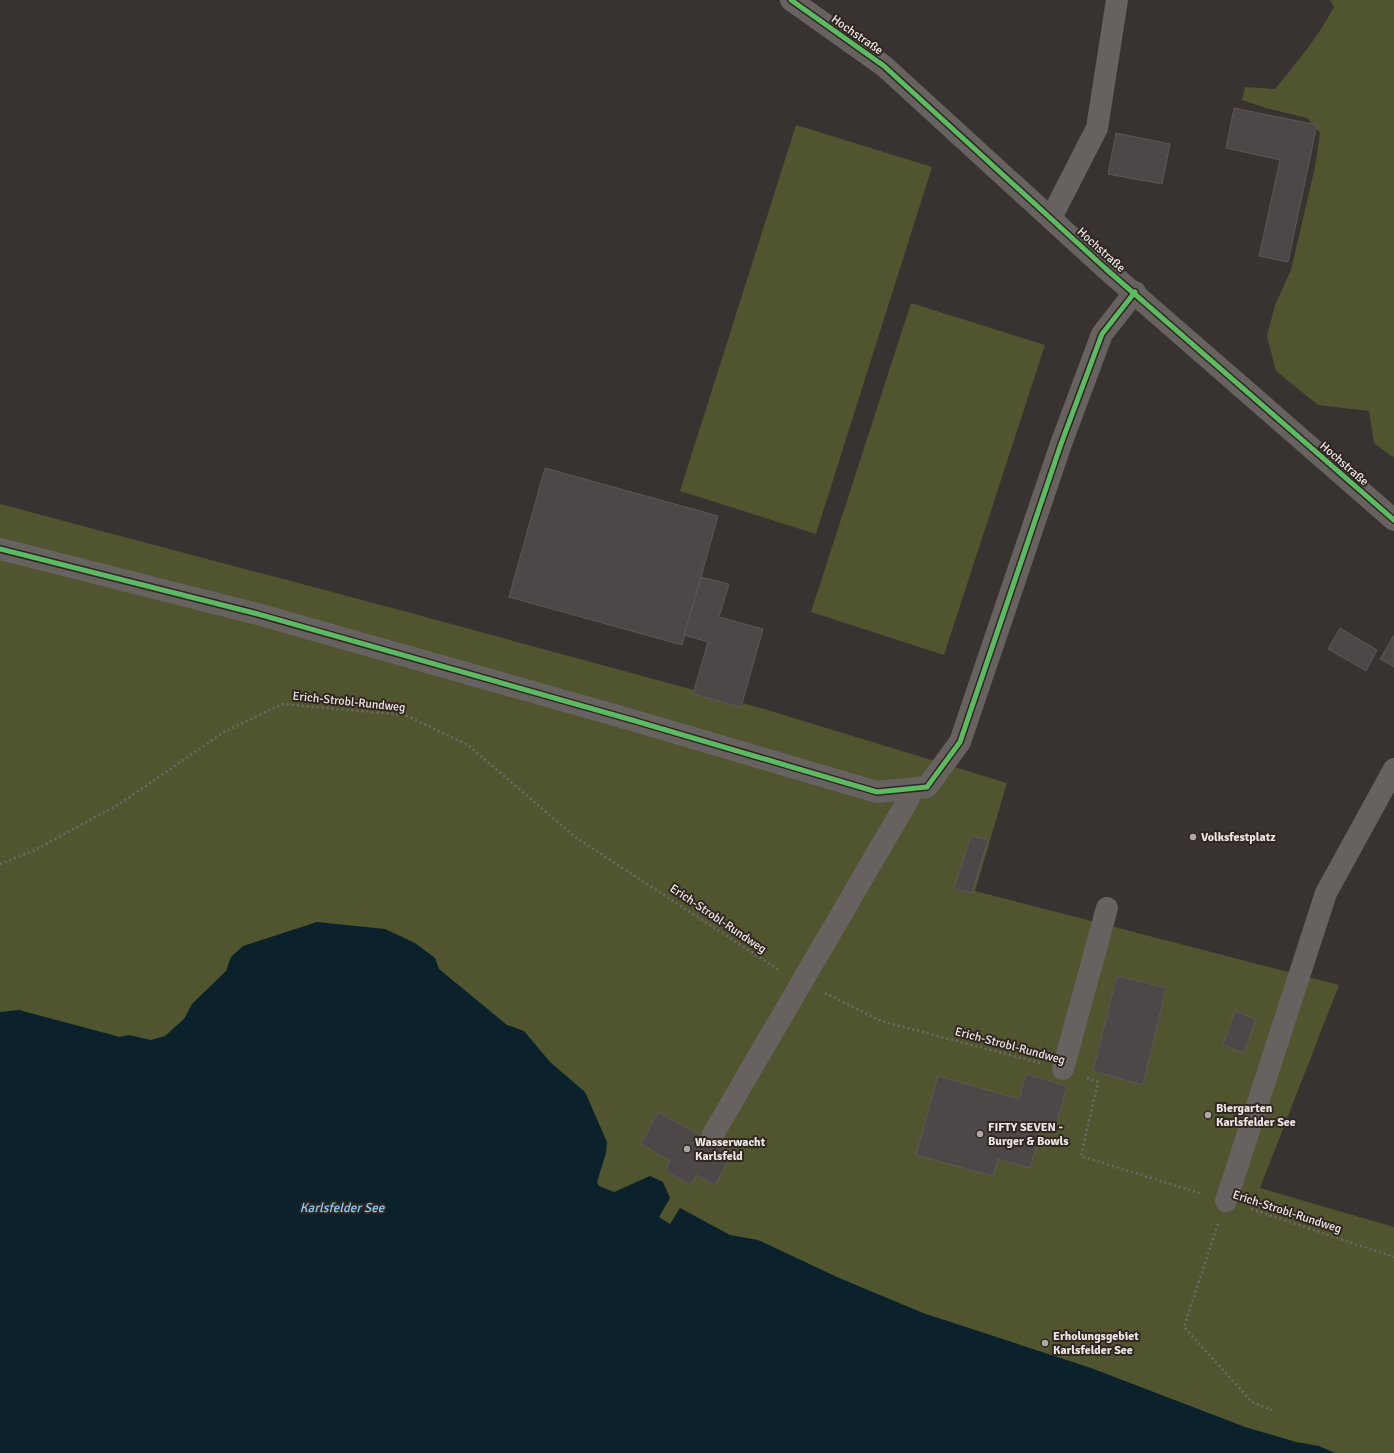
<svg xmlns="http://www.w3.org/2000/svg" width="1394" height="1453" font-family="Signika,sans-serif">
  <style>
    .green { fill: #50552f }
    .water { fill: #0b212b }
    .building { fill: #4d4847; stroke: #5d5755 }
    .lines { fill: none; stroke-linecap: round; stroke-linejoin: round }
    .path { stroke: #6d6866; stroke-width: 2.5; stroke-dasharray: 2 3; stroke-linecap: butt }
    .minor { stroke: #676260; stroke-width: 22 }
    .cycleway-casing { stroke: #312722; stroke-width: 8 }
    .cycleway { stroke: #5cba63; stroke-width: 5 }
    .poi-dot { fill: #aea7a4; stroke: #312722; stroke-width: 1.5 }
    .labels { text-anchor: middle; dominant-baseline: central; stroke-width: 4; stroke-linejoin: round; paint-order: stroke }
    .street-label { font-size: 12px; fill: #ede6e3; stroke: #312722 }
    .poi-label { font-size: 12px; font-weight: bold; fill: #ede6e3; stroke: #312722; text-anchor: start }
    .water-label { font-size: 13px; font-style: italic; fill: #82d0fb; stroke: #312722 }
  </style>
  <rect width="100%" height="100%" fill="#383230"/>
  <!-- green -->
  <g class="green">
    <path d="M1330,0h64v456l-2,1 -18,-14 -5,-32 -51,-6 -42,-34 -9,-35 8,-31 16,-35 24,-103 5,-34 -13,-15 -41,-10 -24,-8 3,-13 30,2c22,-27 43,-52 59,-82z"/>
    <path d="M796,125l136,42 -116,367 -136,-43z"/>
    <path d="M911,303l134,42 -101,310 -133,-43z"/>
    <path d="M0,504l411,109 353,96 243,74 -32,108 364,94 -79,203 134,39v226h-1394z"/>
  </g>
  <!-- water -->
  <path class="water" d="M317,922l68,7 30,14 20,15 4,11 68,56 17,6 26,31 35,30 22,50 -1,11 -9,29 2,4 15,6 36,-16 13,6 7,16 -11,19 11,7 10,-16 50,27 28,5 79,37 86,36 168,55 154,59 51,15 23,4 16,7h-1335v-441l19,-2 101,27 9,-2 22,5 14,-4 19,-17 8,-15 34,-33 5,-14 12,-11z"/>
  <!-- building -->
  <g class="building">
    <path d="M1234,108l83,17 -29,137 -29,-6 21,-96 -54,-12z"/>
    <path d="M1116,133l54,11 -8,40 -54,-10z"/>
    <path d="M545,468l173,48 -36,129 -173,-48z"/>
    <path d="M701,577l28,7 -10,33 44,12 -22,78 -48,-13 15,-52 -24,-7z"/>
    <path d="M1340,628l37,22 -11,21 -38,-22z"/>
    <path d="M1394,635v32l-14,-8z"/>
    <path d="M971,836l17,4 -16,53 -18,-4z"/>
    <path d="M1117,976l49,12 -23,97 -50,-14z"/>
    <path d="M1235,1011l21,8 -12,34 -21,-8z"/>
    <path d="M1026,1074l41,12 -12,44 -13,-3 -12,41 -32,-9 -5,17 -77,-21 22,-79 81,23z"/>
    <path d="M658,1112l75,41 -18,32 -19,-10 -5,10 -26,-14 5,-10 -29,-17z"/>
  </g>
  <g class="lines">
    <!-- path -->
    <g class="path">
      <path d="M0,864l35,-14 86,-47 103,-71 58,-28 123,11 63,30 107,92 204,133"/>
      <path d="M825,993l56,28 159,42"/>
      <path d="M1087,1078l11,4 -17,74 121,38"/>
      <path d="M1251,1209l143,48"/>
      <path d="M1218,1224l-34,103 68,75 20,8"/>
    </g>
    <!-- minor -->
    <g class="minor">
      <path d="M791,0l93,66 222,203 288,251"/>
      <path d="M1051,218l46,-90 20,-128"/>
      <path d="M0,549l254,64 378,107 245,72 50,-5 33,-45 101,-298 41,-110 33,-42"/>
      <path d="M1063,1069l44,-161"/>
      <path d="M712,1136l196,-336 4,-11"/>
      <path d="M1226,1201l100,-308 68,-124"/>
    </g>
    <defs>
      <g id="cycleway">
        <path d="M791,0l93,66 222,203 288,251"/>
        <path d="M0,549l254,64 378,107 245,72 50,-5 33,-45 101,-298 41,-110 33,-42"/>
      </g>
    </defs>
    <!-- cycleway casing -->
    <use href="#cycleway" class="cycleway-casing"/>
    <!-- cycleway -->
    <use href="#cycleway" class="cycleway"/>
  </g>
  <!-- markers -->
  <g class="poi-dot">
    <circle cx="1193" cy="837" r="4"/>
    <circle cx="1208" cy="1115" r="4"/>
    <circle cx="980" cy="1134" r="4"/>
    <circle cx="687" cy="1149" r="4"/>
    <circle cx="1045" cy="1343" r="4"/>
  </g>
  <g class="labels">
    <!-- street labels -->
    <g class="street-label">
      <text transform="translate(857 35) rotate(35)">Hochstraße</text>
      <text transform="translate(1101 250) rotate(42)">Hochstraße</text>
      <text transform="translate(1344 464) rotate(41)">Hochstraße</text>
      <text transform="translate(349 702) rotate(6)">Erich-Strobl-Rundweg</text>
      <text transform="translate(718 919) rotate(34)">Erich-Strobl-Rundweg</text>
      <text transform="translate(1010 1046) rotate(15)">Erich-Strobl-Rundweg</text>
      <text transform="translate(1287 1212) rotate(18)">Erich-Strobl-Rundweg</text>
    </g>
    <!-- poi labels -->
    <g class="poi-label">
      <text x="1201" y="837">Volksfestplatz</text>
      <text x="1216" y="1108">Biergarten<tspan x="1216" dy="14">Karlsfelder See</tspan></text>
      <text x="988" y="1127">FIFTY SEVEN -<tspan x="988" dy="14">Burger &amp; Bowls</tspan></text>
      <text x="695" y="1142">Wasserwacht<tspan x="695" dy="14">Karlsfeld</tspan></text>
      <text x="1053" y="1336">Erholungsgebiet<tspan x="1053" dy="14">Karlsfelder See</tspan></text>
    </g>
    <!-- water labels -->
    <g class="water-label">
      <text x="342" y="1208">Karlsfelder See</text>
    </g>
  </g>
</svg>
